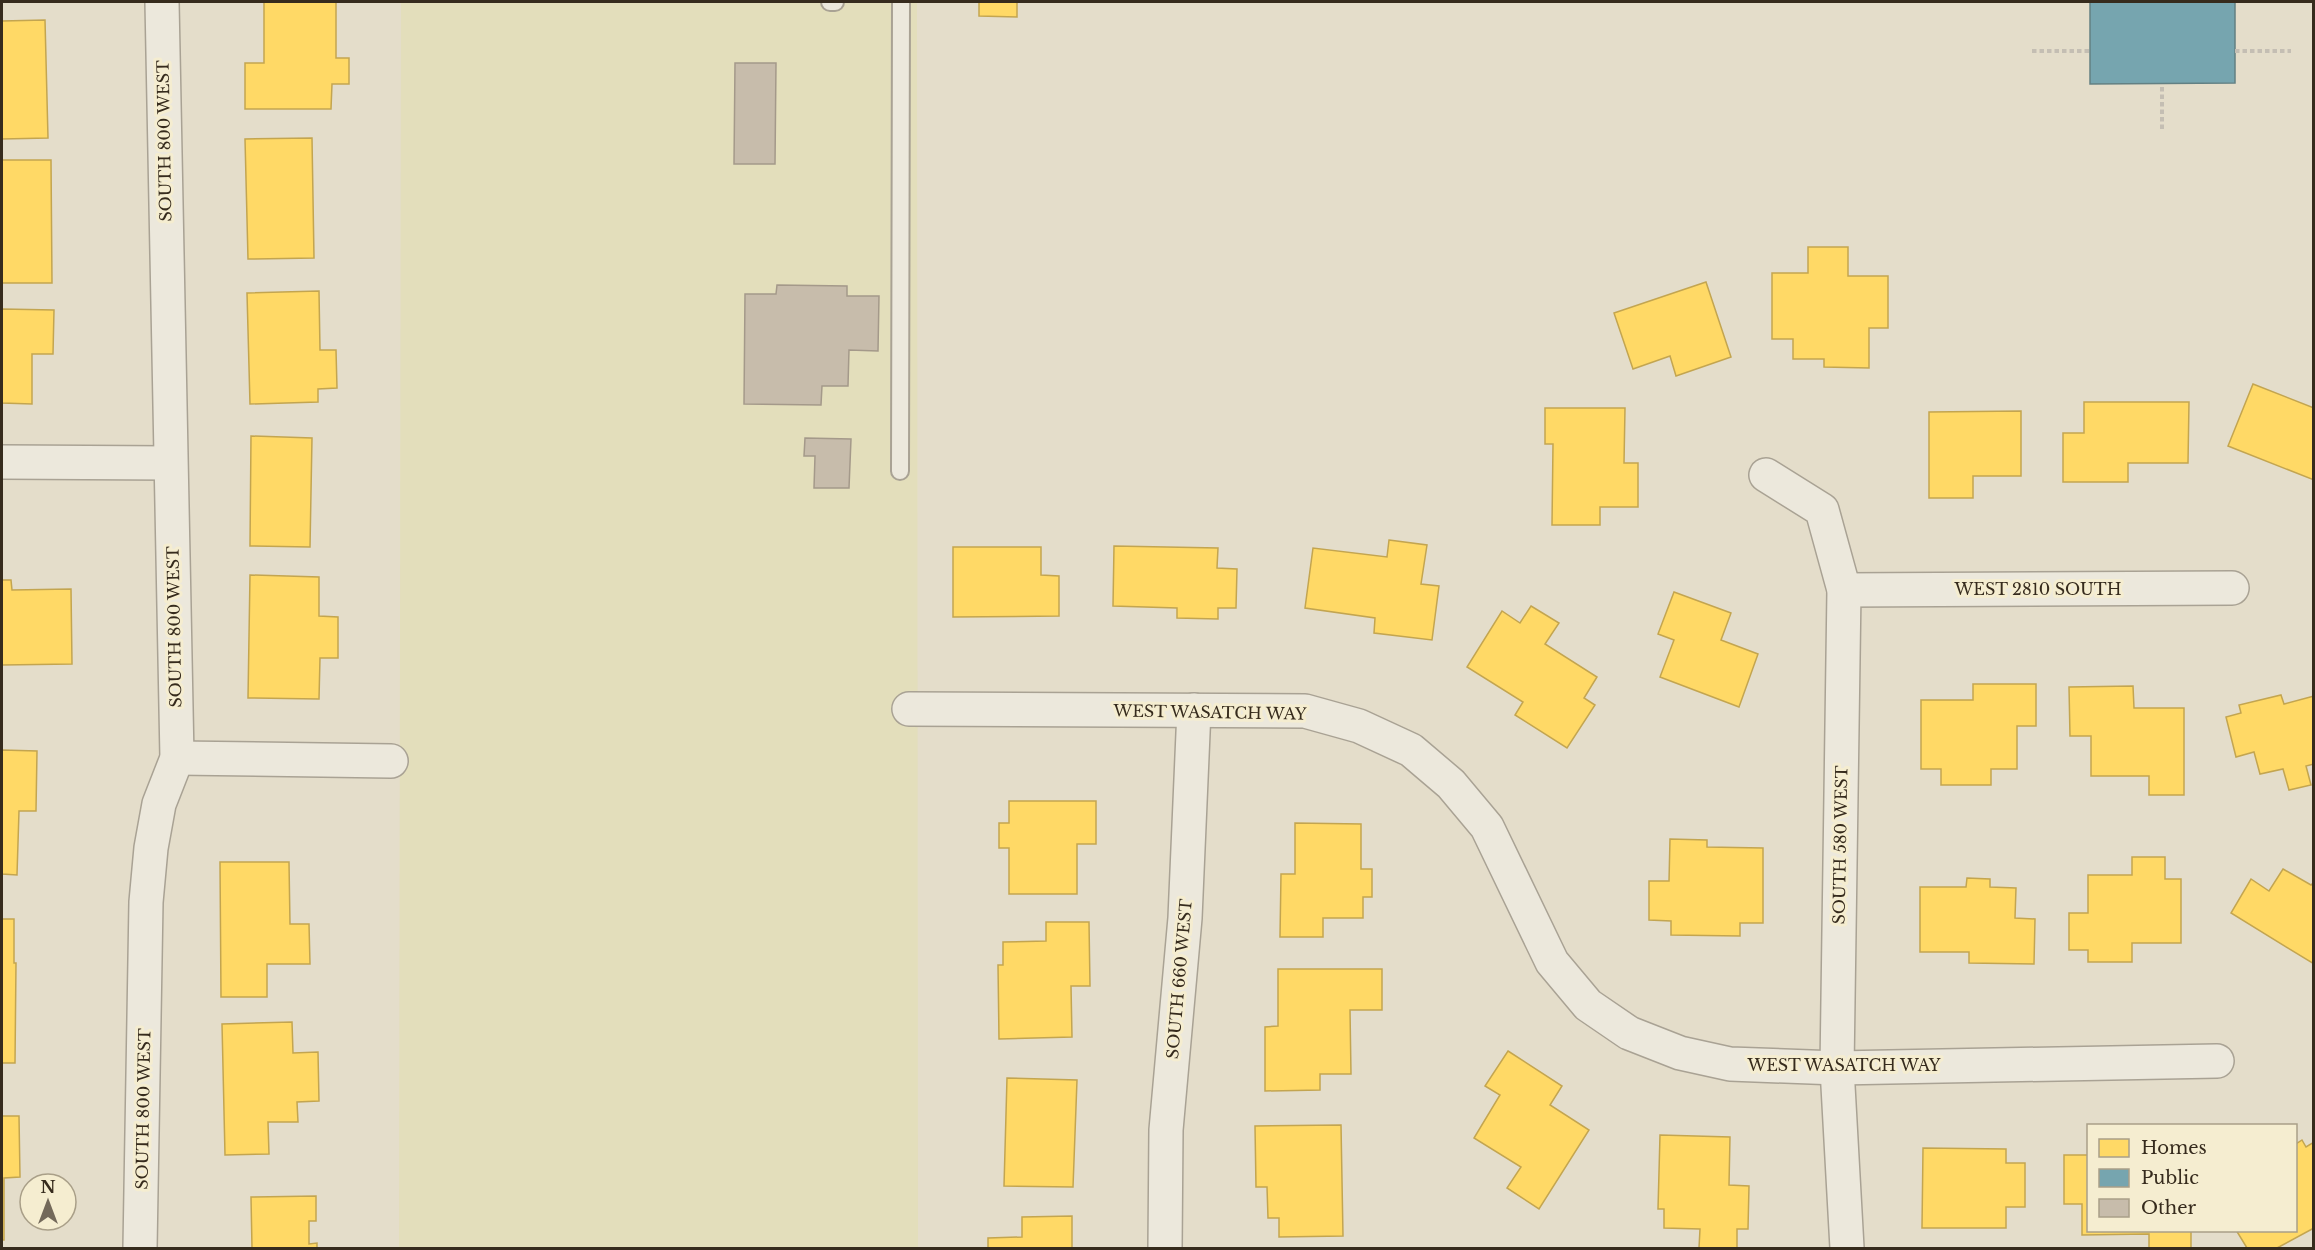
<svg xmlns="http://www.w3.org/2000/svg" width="2315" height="1250" font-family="'Libre Baskerville',serif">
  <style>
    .farmland { fill: #e3debb }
    .homes { fill: #ffd966; stroke: #c3a550; stroke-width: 1.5 }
    .public { fill: #76a5af; stroke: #638083; stroke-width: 1.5 }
    .building { fill: #c7bcab; stroke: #a4998a; stroke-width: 1.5 }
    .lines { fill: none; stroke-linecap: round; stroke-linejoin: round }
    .service-casing { stroke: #a9a294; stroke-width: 20 }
    .minor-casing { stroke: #a9a294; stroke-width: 36 }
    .path { stroke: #c4beb3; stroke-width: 4; stroke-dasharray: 4.5 3; stroke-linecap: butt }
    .service { stroke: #ece8dc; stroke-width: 16 }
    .minor { stroke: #ece8dc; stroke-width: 33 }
    .labels { text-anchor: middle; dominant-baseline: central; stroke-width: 6; stroke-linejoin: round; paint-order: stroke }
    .street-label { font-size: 16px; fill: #362b1d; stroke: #f5edd0 }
  </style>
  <rect width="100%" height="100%" fill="#e4ddca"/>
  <!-- farmland -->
  <path class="farmland" d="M401,2h516l1,1246h-519z"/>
  <!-- homes -->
  <g class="homes">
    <path d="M264,2h72v56h13v26h-17l-1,25h-86v-46h19z"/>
    <path d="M979,2h38v15l-38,-1z"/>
    <path d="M45,20l3,118 -46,1v-118z"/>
    <path d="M312,138l2,120 -66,1 -3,-120z"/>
    <path d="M2,160h49l1,123h-50z"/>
    <path d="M1808,247h40v29h40v52h-19v40l-45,-1v-8h-31v-20h-21v-66h36z"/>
    <path d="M1706,282l25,75 -55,19 -6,-20 -37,13 -19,-56z"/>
    <path d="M319,291l1,59h16l1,38 -19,1v13l-68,2 -3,-111z"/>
    <path d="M2,309l52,1 -1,44h-21v50l-30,-1z"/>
    <path d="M2253,384l61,24v72l-86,-34z"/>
    <path d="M2084,402h105l-1,61h-60v19h-65v-49h21z"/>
    <path d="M1545,408h80l-1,55h14v44h-38v18h-48l1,-81h-8z"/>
    <path d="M2021,411v65h-48v22h-44v-86z"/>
    <path d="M251,436l61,2 -2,109 -60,-1z"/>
    <path d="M1389,540l38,5 -6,39 18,2 -7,54 -58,-7 1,-15 -70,-10 8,-60 74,9z"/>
    <path d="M1114,546l104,2 -1,20 20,1 -1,39h-18v11l-41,-1v-10l-64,-2z"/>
    <path d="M953,547h88v28l18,1v40l-106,1z"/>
    <path d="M250,575l69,2v39l19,1v41h-18l-1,41 -71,-1z"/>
    <path d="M2,580h9l1,10 59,-1 1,75 -70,1z"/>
    <path d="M1674,592l57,21 -10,27 37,14 -19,53 -79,-30 14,-37 -16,-6z"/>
    <path d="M1531,606l28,17 -14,21 52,33 -13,21 11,7 -28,43 -52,-33 8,-13 -56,-35 35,-56 18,12z"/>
    <path d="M1973,684h63v42h-19v43h-26v16h-50v-16h-20v-69h52z"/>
    <path d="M2133,686l1,22h50v87h-35v-19h-58v-40h-21l-1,-49z"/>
    <path d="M2281,695l3,9 30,-8v68l-8,2 5,19 -22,5 -6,-21 -23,5 -6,-22 -18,5 -10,-40 15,-4 -2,-8z"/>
    <path d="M2,750l35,1 -1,60h-17l-2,64 -15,-1z"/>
    <path d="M1009,801h87v43h-19v50h-68v-46h-10v-25h10z"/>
    <path d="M1295,823l66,1v45h11v28h-9v21h-40v19h-43l1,-63h14z"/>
    <path d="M1670,839l37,1v7l56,1v75h-23v13l-69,-1v-14l-22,-1v-39h20z"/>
    <path d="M2132,857h33v22h16v64h-49v19h-44v-12h-19v-37h19v-38h44z"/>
    <path d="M220,862h69l1,62h19l1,40h-43v33h-46z"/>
    <path d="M2283,869l28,16 3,-3v82l-83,-51 20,-34 18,12z"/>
    <path d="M1967,878l23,1v8l26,1 -1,30 20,1 -1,45 -65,-1v-11h-49v-65h46z"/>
    <path d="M2,919h12v44h2l-1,100h-13z"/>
    <path d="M1046,922h43l1,64h-19l1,51 -73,2 -1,-74h5v-23l43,-1z"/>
    <path d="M1278,969h104v41h-32l1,64h-31v16l-55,1v-64l13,-1z"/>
    <path d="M292,1022l1,31 25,-1 1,49 -22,1 1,20h-30l1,32 -44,1 -3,-131z"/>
    <path d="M1508,1051l54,35 -12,19 39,25 -50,79 -32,-21 14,-21 -47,-29 26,-43 -15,-9z"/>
    <path d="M1007,1078l70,2 -4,107 -69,-1z"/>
    <path d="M2,1116h17l1,61 -16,1v62h-2z"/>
    <path d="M1341,1125l2,111 -64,1v-19h-11l-1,-31h-11l-1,-61z"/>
    <path d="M1660,1135l70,2 -1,48 20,1 -1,43h-11v19h-38l1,-19 -36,-1v-19h-6z"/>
    <path d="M2302,1140l4,7 8,-5v86l-37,20h-30l-11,-18h60v-86z"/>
    <path d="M1923,1148l83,1v14h19v44h-19v21h-84z"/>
    <path d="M2064,1155h24v75h103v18h-42v-14l-67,1v-31h-18z"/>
    <path d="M316,1196v25h-7v23l8,-1v5h-65l-1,-51z"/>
    <path d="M1072,1216v32h-84v-10l34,-1v-20z"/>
  </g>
  <!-- public -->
  <path class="public" d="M2090,2h145v81l-145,1z"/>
  <!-- building -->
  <g class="building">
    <path d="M735,63h41l-1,101h-41z"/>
    <path d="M777,285l70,1v10h32l-1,55 -29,-1 -1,36h-26l-1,19 -77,-1 1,-110h31z"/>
    <path d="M805,438l46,1 -2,49h-35l1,-32h-11z"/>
  </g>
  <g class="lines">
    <defs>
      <g id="service">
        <path d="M830,2h5"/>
        <path d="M900,471l1,-469"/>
      </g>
      <g id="minor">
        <path d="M2,462l168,1"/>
        <path d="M1766,475l56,35 22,80 -7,478 10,180"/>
        <path d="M1844,590l388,-2"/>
        <path d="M909,709l396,2 54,15 52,24 40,34 36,43 65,135 36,43 41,28 51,20 50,11 107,4 380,-7"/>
        <path d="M177,758l214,3"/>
        <path d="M140,1248l6,-346 5,-54 8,-44 18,-46 -15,-756"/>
        <path d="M1165,1248l1,-118 19,-212 9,-208"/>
      </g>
    </defs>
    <!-- service casing -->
    <use href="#service" class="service-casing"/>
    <!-- minor casing -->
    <use href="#minor" class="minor-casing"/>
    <!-- path -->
    <g class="path">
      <path d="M2032,51h58"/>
      <path d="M2235,51h56"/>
      <path d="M2162,87v43"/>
    </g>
    <!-- service -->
    <use href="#service" class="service"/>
    <!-- minor -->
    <use href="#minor" class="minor"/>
  </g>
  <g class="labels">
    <!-- street labels -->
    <g class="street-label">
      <text transform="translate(164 141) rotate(-91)">SOUTH 800 WEST</text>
      <text x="2038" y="589">WEST 2810 SOUTH</text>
      <text transform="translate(174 627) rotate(-91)">SOUTH 800 WEST</text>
      <text transform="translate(1210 712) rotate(1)">WEST WASATCH WAY</text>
      <text transform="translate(1840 845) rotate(-89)">SOUTH 580 WEST</text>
      <text transform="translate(1179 979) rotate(-85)">SOUTH 660 WEST</text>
      <text x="1844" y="1065">WEST WASATCH WAY</text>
      <text transform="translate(143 1109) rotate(-89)">SOUTH 800 WEST</text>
    </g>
  </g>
  <!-- border -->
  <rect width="2315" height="1250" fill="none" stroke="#362b1d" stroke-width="6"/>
  <!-- legend -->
  <rect x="2087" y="1124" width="210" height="108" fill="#f5edd0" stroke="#a99f88" stroke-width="1.5"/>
  <rect x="2099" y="1139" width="30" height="18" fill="#ffd966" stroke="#a99f88" stroke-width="1.5"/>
  <text x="2141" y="1154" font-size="18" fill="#362b1d">Homes</text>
  <rect x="2099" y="1169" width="30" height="18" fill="#76a5af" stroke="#a99f88" stroke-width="1.5"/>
  <text x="2141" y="1184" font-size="18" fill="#362b1d">Public</text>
  <rect x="2099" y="1199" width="30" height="18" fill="#c7bcab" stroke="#a99f88" stroke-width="1.5"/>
  <text x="2141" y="1214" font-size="18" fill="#362b1d">Other</text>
  <!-- north arrow -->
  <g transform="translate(48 1202)"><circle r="28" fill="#f5edd0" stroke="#a99f88" stroke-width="1.5"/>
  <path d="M0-4.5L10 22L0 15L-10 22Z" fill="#73695a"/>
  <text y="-9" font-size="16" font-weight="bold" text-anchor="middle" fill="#362b1d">N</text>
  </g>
</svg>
